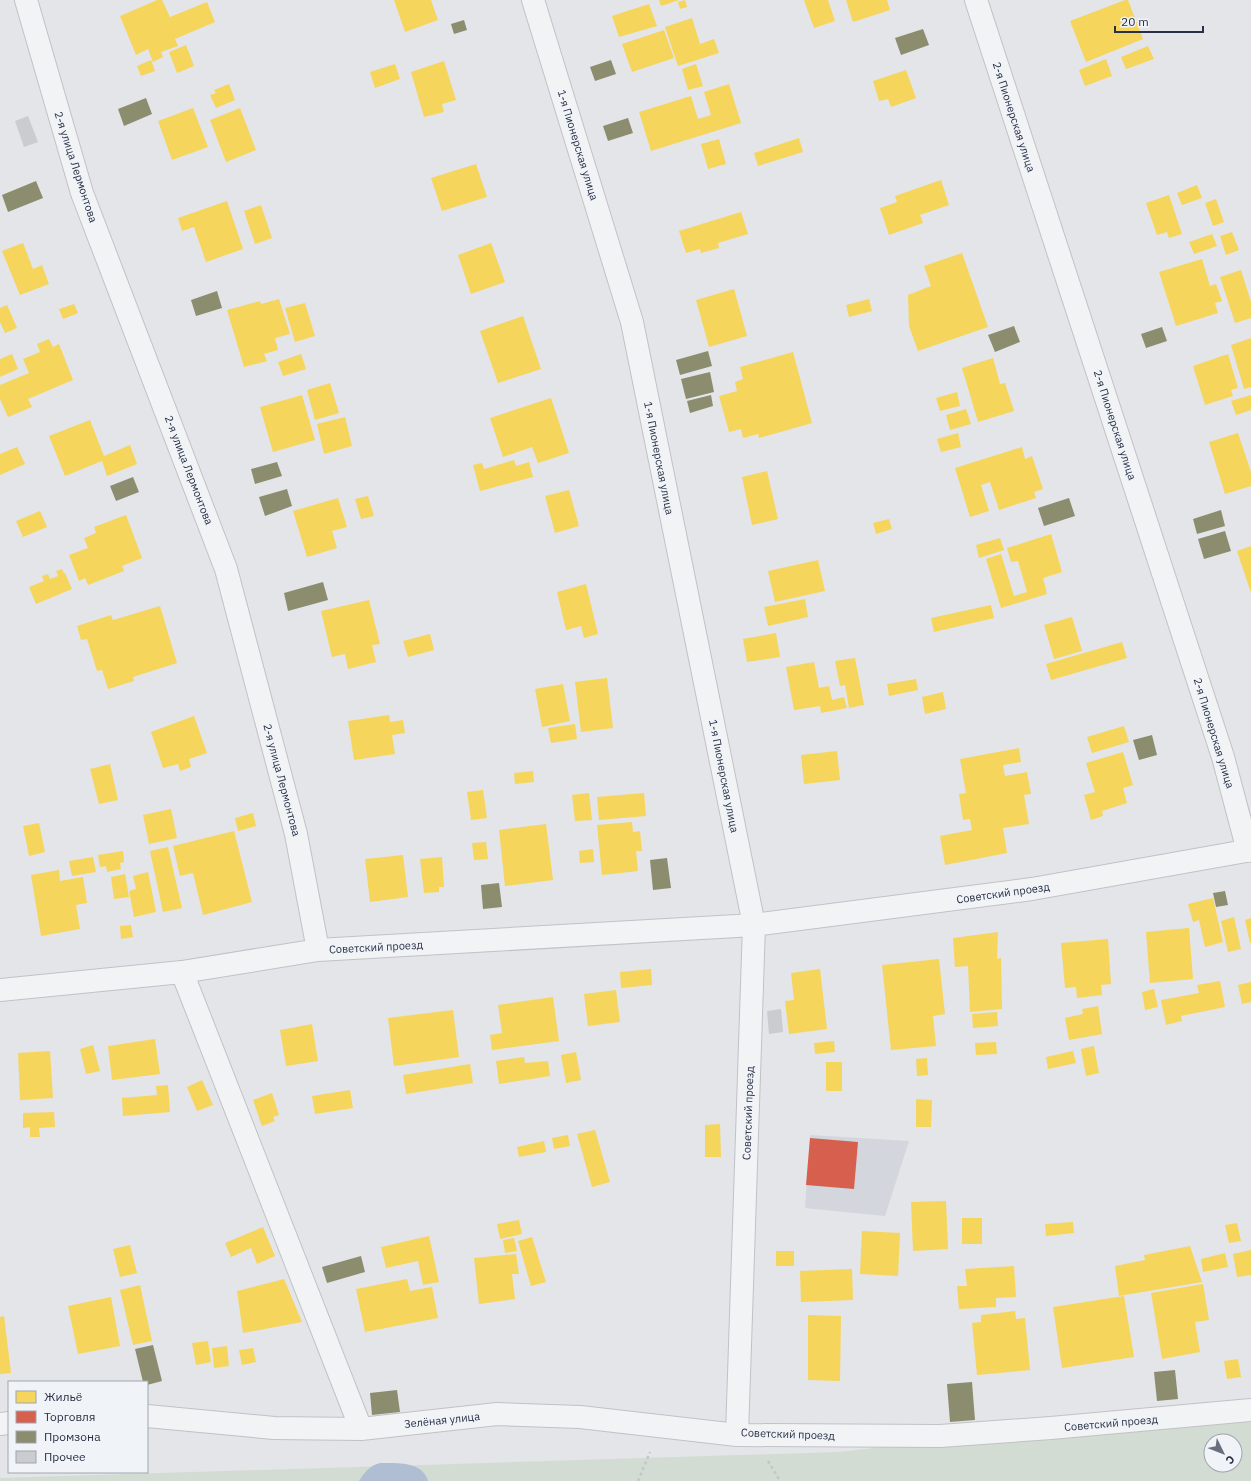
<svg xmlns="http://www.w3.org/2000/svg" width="1251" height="1481" font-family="'IBM Plex Sans',sans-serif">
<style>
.built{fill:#d3d6dd}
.green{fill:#d2dcd3;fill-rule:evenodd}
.water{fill:#b0bed4}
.homes{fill:#f6d55c}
.shops{fill:#d6604d}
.industry{fill:#8c8c6e}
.building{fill:#caccd0}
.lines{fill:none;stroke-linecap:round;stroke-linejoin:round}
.minor-casing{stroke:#c0c2c6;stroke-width:24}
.path{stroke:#c4c6cb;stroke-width:2.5;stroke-dasharray:3 3;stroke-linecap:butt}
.minor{stroke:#f2f3f5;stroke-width:22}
.labels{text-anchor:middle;stroke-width:4;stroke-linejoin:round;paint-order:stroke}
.street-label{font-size:11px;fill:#283043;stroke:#f0f3f7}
</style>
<rect width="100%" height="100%" fill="#e3e5e8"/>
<path class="built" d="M810,1135L909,1141L885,1216L805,1208Z"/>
<path class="green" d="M1251,1411V1481H0V1478L839,1452L1051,1428ZM1211,1441H1235V1465H1211Z"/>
<path class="water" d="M380,1463C396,1463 423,1461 428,1481H359C365,1472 369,1466 380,1463Z"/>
<path class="homes" d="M157,0H162L170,17L207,2L215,22L175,39L178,46L161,52L163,57L153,62L148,49L136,55L120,16Z
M394,0H431L438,20L405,32Z
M659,0H679L661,6Z
M685,0L687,7L680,9L678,2Z
M804,0H828L835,21L814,28Z
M846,0H887L890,10L853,22Z
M1125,0H1128L1143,39L1086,62L1070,21Z
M649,4L657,26L619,37L612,16Z
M692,18L700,44L714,39L719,53L678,66L665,27Z
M664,30L674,58L632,72L622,44Z
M186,45L194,66L177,73L169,52Z
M1148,46L1154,59L1126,69L1121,57Z
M1106,59L1112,76L1085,86L1079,70Z
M151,60L155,71L141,76L137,66Z
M444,61L456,100L442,104L444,112L424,117L411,72Z
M395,64L400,79L375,88L370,72Z
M696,64L703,86L688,90L682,69Z
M906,70L916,98L891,107L888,99L879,101L873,81Z
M229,84L235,100L216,108L210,95L216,93L214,90Z
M729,84L741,123L651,151L639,112L691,96L698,119L711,115L704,92Z
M193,108L208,147L172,160L158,121Z
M240,108L256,150L226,162L210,120Z
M799,138L803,152L758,166L754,153Z
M719,139L726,164L708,169L701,144Z
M476,164L487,197L442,211L431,178Z
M941,180L949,205L920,215L923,223L889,235L880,208L897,202L895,196Z
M1197,185L1202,198L1182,205L1177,193Z
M1169,195L1182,234L1169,238L1167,232L1157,235L1146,203Z
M1216,199L1224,222L1213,226L1205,203Z
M227,201L243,249L206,262L194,227L182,231L178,218Z
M261,205L272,238L255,244L244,211Z
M741,212L748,234L718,243L719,248L701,253L700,249L686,253L679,231Z
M1232,232L1239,250L1226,255L1220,236Z
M1212,234L1217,246L1194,254L1189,242Z
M23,243L33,269L42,265L49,284L20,295L2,251Z
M491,243L505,282L471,294L458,255Z
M962,253L988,327L918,351L909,326L908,295L931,286L924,266Z
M1202,259L1210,286L1216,284L1222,301L1215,303L1218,313L1176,326L1159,272Z
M1241,270L1251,302V318L1235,323L1220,277Z
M734,289L747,336L709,347L696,300Z
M279,299L290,334L275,338L278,350L264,354L267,361L244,367L227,310L260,301L261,304Z
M869,299L872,311L849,317L846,305Z
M305,303L315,336L295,342L285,308Z
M74,304L78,313L63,319L59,309Z
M7,305L17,328L5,333L0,322V308Z
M523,316L541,369L498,383L480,331Z
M1251,338V387L1244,389L1231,345Z
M49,339L53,347L59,344L73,380L28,399L32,407L8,417L0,399V385L29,373L23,359L40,352L37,344Z
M793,352L812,423L759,438L758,434L743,438L741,429L729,432L719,396L737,391L735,382L743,379L740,367Z
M12,354L18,369L0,377V359Z
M301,354L306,369L283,376L278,362Z
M1228,354L1238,388L1231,390L1233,396L1205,405L1193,366Z
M993,358L1000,384L1005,383L1014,411L978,422L962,368Z
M330,383L339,413L315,420L307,390Z
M957,392L960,406L940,411L936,398Z
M302,395L315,440L273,452L260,407Z
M1251,395V410L1236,415L1231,401Z
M551,398L569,453L538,463L532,447L503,457L490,418Z
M966,409L971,424L950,430L946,415Z
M345,417L352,446L324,454L317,424Z
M90,420L104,456L130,445L137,464L107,476L102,461L65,476L49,436Z
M958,433L961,447L941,452L937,439Z
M1238,433L1251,472V486L1225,494L1209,442Z
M17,447L25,464L0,475V454Z
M1022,447L1025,459L1032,456L1043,489L1034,492L1036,498L999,510L990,482L981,485L989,511L970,517L955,468Z
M514,460L516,466L529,462L533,477L480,491L473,465L482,463L484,469Z
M767,471L778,519L752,525L742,477Z
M569,490L579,526L555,533L545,496Z
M368,496L374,516L361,519L355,499Z
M338,498L347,527L332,531L337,548L307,557L293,511Z
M40,511L47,527L23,537L16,521Z
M126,515L142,558L122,566L124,571L88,585L85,578L79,581L69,555L88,548L84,538L96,533L94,527Z
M889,519L892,529L876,534L873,523Z
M1051,534L1062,572L1043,578L1047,594L1001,608L986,559L1001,554L1014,596L1027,592L1018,561L1011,562L1007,548Z
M1000,538L1004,550L979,558L976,545Z
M1251,546V593L1237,551Z
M818,560L825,591L775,602L768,571Z
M62,569L64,573H65L72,589L36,604L29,587L44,581L42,576L48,574L50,579L58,576L56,571Z
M586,584L598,634L584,638L581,626L566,630L557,592Z
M805,599L808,617L768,626L764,607Z
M369,600L380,644L372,645L376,662L348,669L345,654L332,657L321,611Z
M991,605L994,618L934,632L931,618Z
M160,606L177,663L133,677L134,681L108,689L102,670L97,671L87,639L81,640L77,626L111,615L113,620Z
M1072,617L1082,651L1054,659L1044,625Z
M776,633L780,657L747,662L743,639Z
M430,634L434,650L408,657L403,641Z
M1122,642L1127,658L1051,680L1046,664Z
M855,658L864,705L849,708L845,685L840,686L835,661Z
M814,662L819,688L829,686L832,700L844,697L847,708L821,713L820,706L794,710L786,667Z
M607,678L613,728L581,732L575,682Z
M916,679L918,690L889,696L887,684Z
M563,684L570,721L542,727L535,689Z
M943,692L946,709L925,714L922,697Z
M389,715L390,722L403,720L405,733L392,735L395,754L354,760L348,721Z
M194,716L207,753L189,759L191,767L180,771L178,764L163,768L151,732Z
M575,724L577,739L551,743L548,728Z
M1124,726L1129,742L1092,753L1087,737Z
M1019,748L1021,762L1003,765L1005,776L1027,772L1031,794L1024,795L1029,824L1003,828L1007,853L945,865L940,836L972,830L970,819L963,820L959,794L966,793L960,759Z
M837,751L840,780L804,784L801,755Z
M1123,752L1133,785L1123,788L1127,803L1102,811L1103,816L1091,820L1084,795L1095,792L1086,763Z
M110,764L118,800L99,804L90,769Z
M533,771L534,782L515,784L514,773Z
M483,790L487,818L471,820L467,792Z
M589,793L592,820L575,821L572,795Z
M644,793L646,816L599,820L597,797Z
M171,809L177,838L149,844L143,815Z
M253,813L256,826L238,831L235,818Z
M632,822L633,832L640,831L642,851H636L638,871L602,875L597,825Z
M39,823L45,852L29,856L23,826Z
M546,824L553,880L505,886L499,830Z
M234,831L252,902L203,915L193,873L180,876L173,846Z
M486,842L488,859L474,860L472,843Z
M168,847L182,908L163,912L150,851Z
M593,849L594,862L580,863L579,851Z
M123,851L124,862L120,863L121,869L107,872L106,866L100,867L98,855Z
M403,855L408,897L370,902L365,859Z
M93,857L96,872L72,876L69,861Z
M442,857L444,887H439V892L424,893L420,859Z
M59,870L60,881L83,877L87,903L76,905L80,929L41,936L31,875Z
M148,872L156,912L134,917L129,891L136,889L133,876Z
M125,874L129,897L114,899L111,877Z
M1213,898L1223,942L1205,947L1199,920L1193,922L1188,904Z
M1234,917L1241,949L1228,952L1221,921Z
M1251,918V943H1250L1245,920Z
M131,925L133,937L121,939L120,926Z
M1189,928L1193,979L1150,983L1146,932Z
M998,932L997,959L1001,958L1002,1009L970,1012L968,966L955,967L953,938Z
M1108,939L1111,984L1101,985L1102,995L1077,998L1076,987L1065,988L1061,943Z
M939,959L945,1014L933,1016L936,1046L891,1050L882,965Z
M651,969L652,985L621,988L620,972Z
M820,969L827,1029L789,1034L785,1001L794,1000L791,973Z
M1220,981L1225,1007L1181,1016L1182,1021L1166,1025L1161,1000L1199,993L1197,985Z
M1251,982V1002L1242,1004L1238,985Z
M1154,989L1158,1007L1145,1010L1142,992Z
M616,990L620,1022L588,1026L584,994Z
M553,997L559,1041L492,1050L490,1035L502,1033L498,1005Z
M1098,1006L1102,1034L1069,1040L1065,1018L1083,1014L1082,1009Z
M453,1010L459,1057L394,1066L388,1018Z
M997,1012L998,1026L973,1028L972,1014Z
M312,1024L318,1061L286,1066L280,1030Z
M155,1039L160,1074L112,1080L108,1046Z
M834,1041L835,1052L815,1054L814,1043Z
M996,1042L997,1054L976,1055L975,1043Z
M93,1045L100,1071L86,1074L80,1049Z
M1094,1046L1099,1073L1086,1076L1081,1049Z
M50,1051L53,1098L20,1100L18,1053Z
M1073,1051L1076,1063L1048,1069L1046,1057Z
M576,1052L581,1080L566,1083L561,1055Z
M524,1057L525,1063L548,1061L550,1076L499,1084L496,1061Z
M927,1058L928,1075L917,1076L916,1059Z
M826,1062H842V1091H826Z
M470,1064L473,1083L406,1094L403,1075Z
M202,1080L213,1105L197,1111L187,1087Z
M168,1085L170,1112L123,1116L122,1098L157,1095L156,1086Z
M350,1090L353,1108L315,1114L312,1096Z
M272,1093L279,1115L273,1117L275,1121L262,1126L253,1100Z
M916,1099L932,1100L931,1127H916Z
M54,1112L55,1127L39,1128L40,1137H30V1127L23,1128V1113Z
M720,1124L721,1157H705V1125Z
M595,1130L610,1182L592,1187L577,1134Z
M568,1135L570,1146L554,1149L552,1138Z
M544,1141L546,1152L519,1157L517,1147Z
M946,1201L948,1249L913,1251L911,1202Z
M962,1218H982V1244H962Z
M519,1220L522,1234L500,1239L497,1224Z
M1073,1222L1074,1233L1046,1236L1045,1224Z
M1237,1223L1241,1241L1229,1243L1225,1225Z
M263,1227L275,1256L257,1264L251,1248L231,1257L225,1243Z
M862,1231L900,1233L898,1276L860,1274Z
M429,1236L439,1282L423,1285L418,1261L386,1268L381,1247Z
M532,1237L546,1282L531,1286L518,1241Z
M514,1238L517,1251L505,1253L503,1240Z
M130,1245L137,1273L120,1277L113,1249Z
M1190,1246L1202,1282L1119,1296L1115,1266L1145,1260L1144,1255Z
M1251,1250V1275L1237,1277L1233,1254Z
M776,1251H794V1266H776Z
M1225,1253L1228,1267L1203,1272L1201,1259Z
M516,1254L519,1274H512L515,1299L479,1304L474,1258Z
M1014,1266L1016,1297L996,1298V1307L959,1309L957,1286H967L965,1269Z
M852,1269L853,1300L801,1302L800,1271Z
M284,1279L302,1322L243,1333L237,1291Z
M407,1279L410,1291L432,1287L438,1318L365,1332L356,1289Z
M1203,1284L1209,1320L1195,1322L1200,1352L1162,1359L1151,1293Z
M140,1285L152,1341L133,1345L120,1290Z
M1124,1296L1134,1357L1062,1368L1053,1307Z
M111,1297L120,1346L78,1354L68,1306Z
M1015,1311L1016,1319L1025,1318L1030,1370L977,1375L972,1323L981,1322V1315Z
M808,1315L841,1316L840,1381L808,1380Z
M4,1316L11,1373L0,1374V1317Z
M208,1341L211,1362L196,1365L192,1343Z
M227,1346L229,1366L214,1368L212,1348Z
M253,1348L256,1362L242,1365L239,1350Z
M1238,1359L1241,1377L1227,1379L1224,1361Z"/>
<path class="shops" d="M810,1138L858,1142L854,1189L806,1185Z"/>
<path class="industry" d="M464,20L467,30L454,34L451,24Z
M923,29L929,45L901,55L895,38Z
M611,60L616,74L595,81L590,67Z
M146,98L152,114L124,126L118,109Z
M628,118L633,133L608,141L603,126Z
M36,181L43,198L8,212L2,195Z
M217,291L222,308L196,316L191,300Z
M1014,326L1020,342L995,352L988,335Z
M1162,327L1167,341L1146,348L1141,334Z
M708,351L712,366L680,375L676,360Z
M710,372L714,392L686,399L681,379Z
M711,395L713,406L690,413L687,401Z
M277,462L282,476L255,484L251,469Z
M133,477L139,492L116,501L110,486Z
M287,489L292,506L265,516L259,497Z
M1069,498L1075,516L1044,526L1038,508Z
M1221,510L1225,526L1197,534L1193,519Z
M1225,531L1231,551L1204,559L1198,539Z
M323,582L328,600L288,611L284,593Z
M1152,735L1157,755L1139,760L1133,740Z
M667,858L671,888L653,890L650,860Z
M499,883L502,907L483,909L481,885Z
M1225,891L1228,905L1216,907L1213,893Z
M361,1256L365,1272L327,1283L322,1267Z
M153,1345L162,1381L147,1385V1382H143L135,1349Z
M1175,1370L1178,1399L1157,1401L1154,1372Z
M972,1382L975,1420L950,1422L947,1384Z
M397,1390L400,1412L372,1415L370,1393Z"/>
<path class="building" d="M28,116L38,142L24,147L15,121Z
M781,1009L783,1032L769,1034L767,1011Z"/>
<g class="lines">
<defs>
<path id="minor" d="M26,0L82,193L226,569L296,834L318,950
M533,0L632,322L754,925L737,1435
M976,0L1223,757L1248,851
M182,972L361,1429
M0,990L182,972L318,950L754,925L1032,889L1251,850
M147,1416L274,1428L361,1429L497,1414L580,1417L737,1435L940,1436L1051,1428L1251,1410
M0,1424L9,1423"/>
</defs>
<use href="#minor" class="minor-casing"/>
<path class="path" d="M768,1461L780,1481
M638,1481L650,1452"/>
<use href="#minor" class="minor"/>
</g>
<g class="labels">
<g class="street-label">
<text transform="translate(1014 117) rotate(72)" y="4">2-я Пионерская улица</text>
<text transform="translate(578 145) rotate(73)" y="4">1-я Пионерская улица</text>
<text transform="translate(76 167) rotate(72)" y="4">2-я улица Лермонтова</text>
<text transform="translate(1115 425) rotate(72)" y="4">2-я Пионерская улица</text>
<text transform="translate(659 458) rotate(79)" y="4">1-я Пионерская улица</text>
<text transform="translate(189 470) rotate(69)" y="4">2-я улица Лермонтова</text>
<text transform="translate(1214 733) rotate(73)" y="4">2-я Пионерская улица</text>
<text transform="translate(724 776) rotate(79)" y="4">1-я Пионерская улица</text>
<text transform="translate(282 780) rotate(75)" y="4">2-я улица Лермонтова</text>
<text transform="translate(1003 893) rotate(-8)" y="4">Советский проезд</text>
<text transform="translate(376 947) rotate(-3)" y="4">Советский проезд</text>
<text transform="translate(748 1113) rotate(-88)" y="4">Советский проезд</text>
<text transform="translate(442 1420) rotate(-6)" y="4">Зелёная улица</text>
<text transform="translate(1111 1423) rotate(-5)" y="4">Советский проезд</text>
<text transform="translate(788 1434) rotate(2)" y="4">Советский проезд</text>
</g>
</g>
<rect x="8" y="1381" width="140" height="92" fill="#f0f3f7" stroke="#a0a5af"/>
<rect x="16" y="1391" width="20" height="12" fill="#f6d55c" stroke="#a0a5af"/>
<text x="44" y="1401" font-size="12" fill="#283043">Жильё</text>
<rect x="16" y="1411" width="20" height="12" fill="#d6604d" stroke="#a0a5af"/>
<text x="44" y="1421" font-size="12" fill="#283043">Торговля</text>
<rect x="16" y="1431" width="20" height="12" fill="#8c8c6e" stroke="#a0a5af"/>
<text x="44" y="1441" font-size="12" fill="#283043">Промзона</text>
<rect x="16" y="1451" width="20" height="12" fill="#caccd0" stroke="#a0a5af"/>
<text x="44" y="1461" font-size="12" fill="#283043">Прочее</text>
<g transform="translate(1223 1453) rotate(133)"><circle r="19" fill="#f0f3f7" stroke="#a0a5af"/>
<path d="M0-3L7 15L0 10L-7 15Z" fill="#696f7d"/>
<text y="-6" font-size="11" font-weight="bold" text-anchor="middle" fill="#283043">С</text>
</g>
<path d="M1115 26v6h88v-6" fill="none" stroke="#283043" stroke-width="2"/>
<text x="1121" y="26" font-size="12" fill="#283043" stroke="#f0f3f7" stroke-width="3" paint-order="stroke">20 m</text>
</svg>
